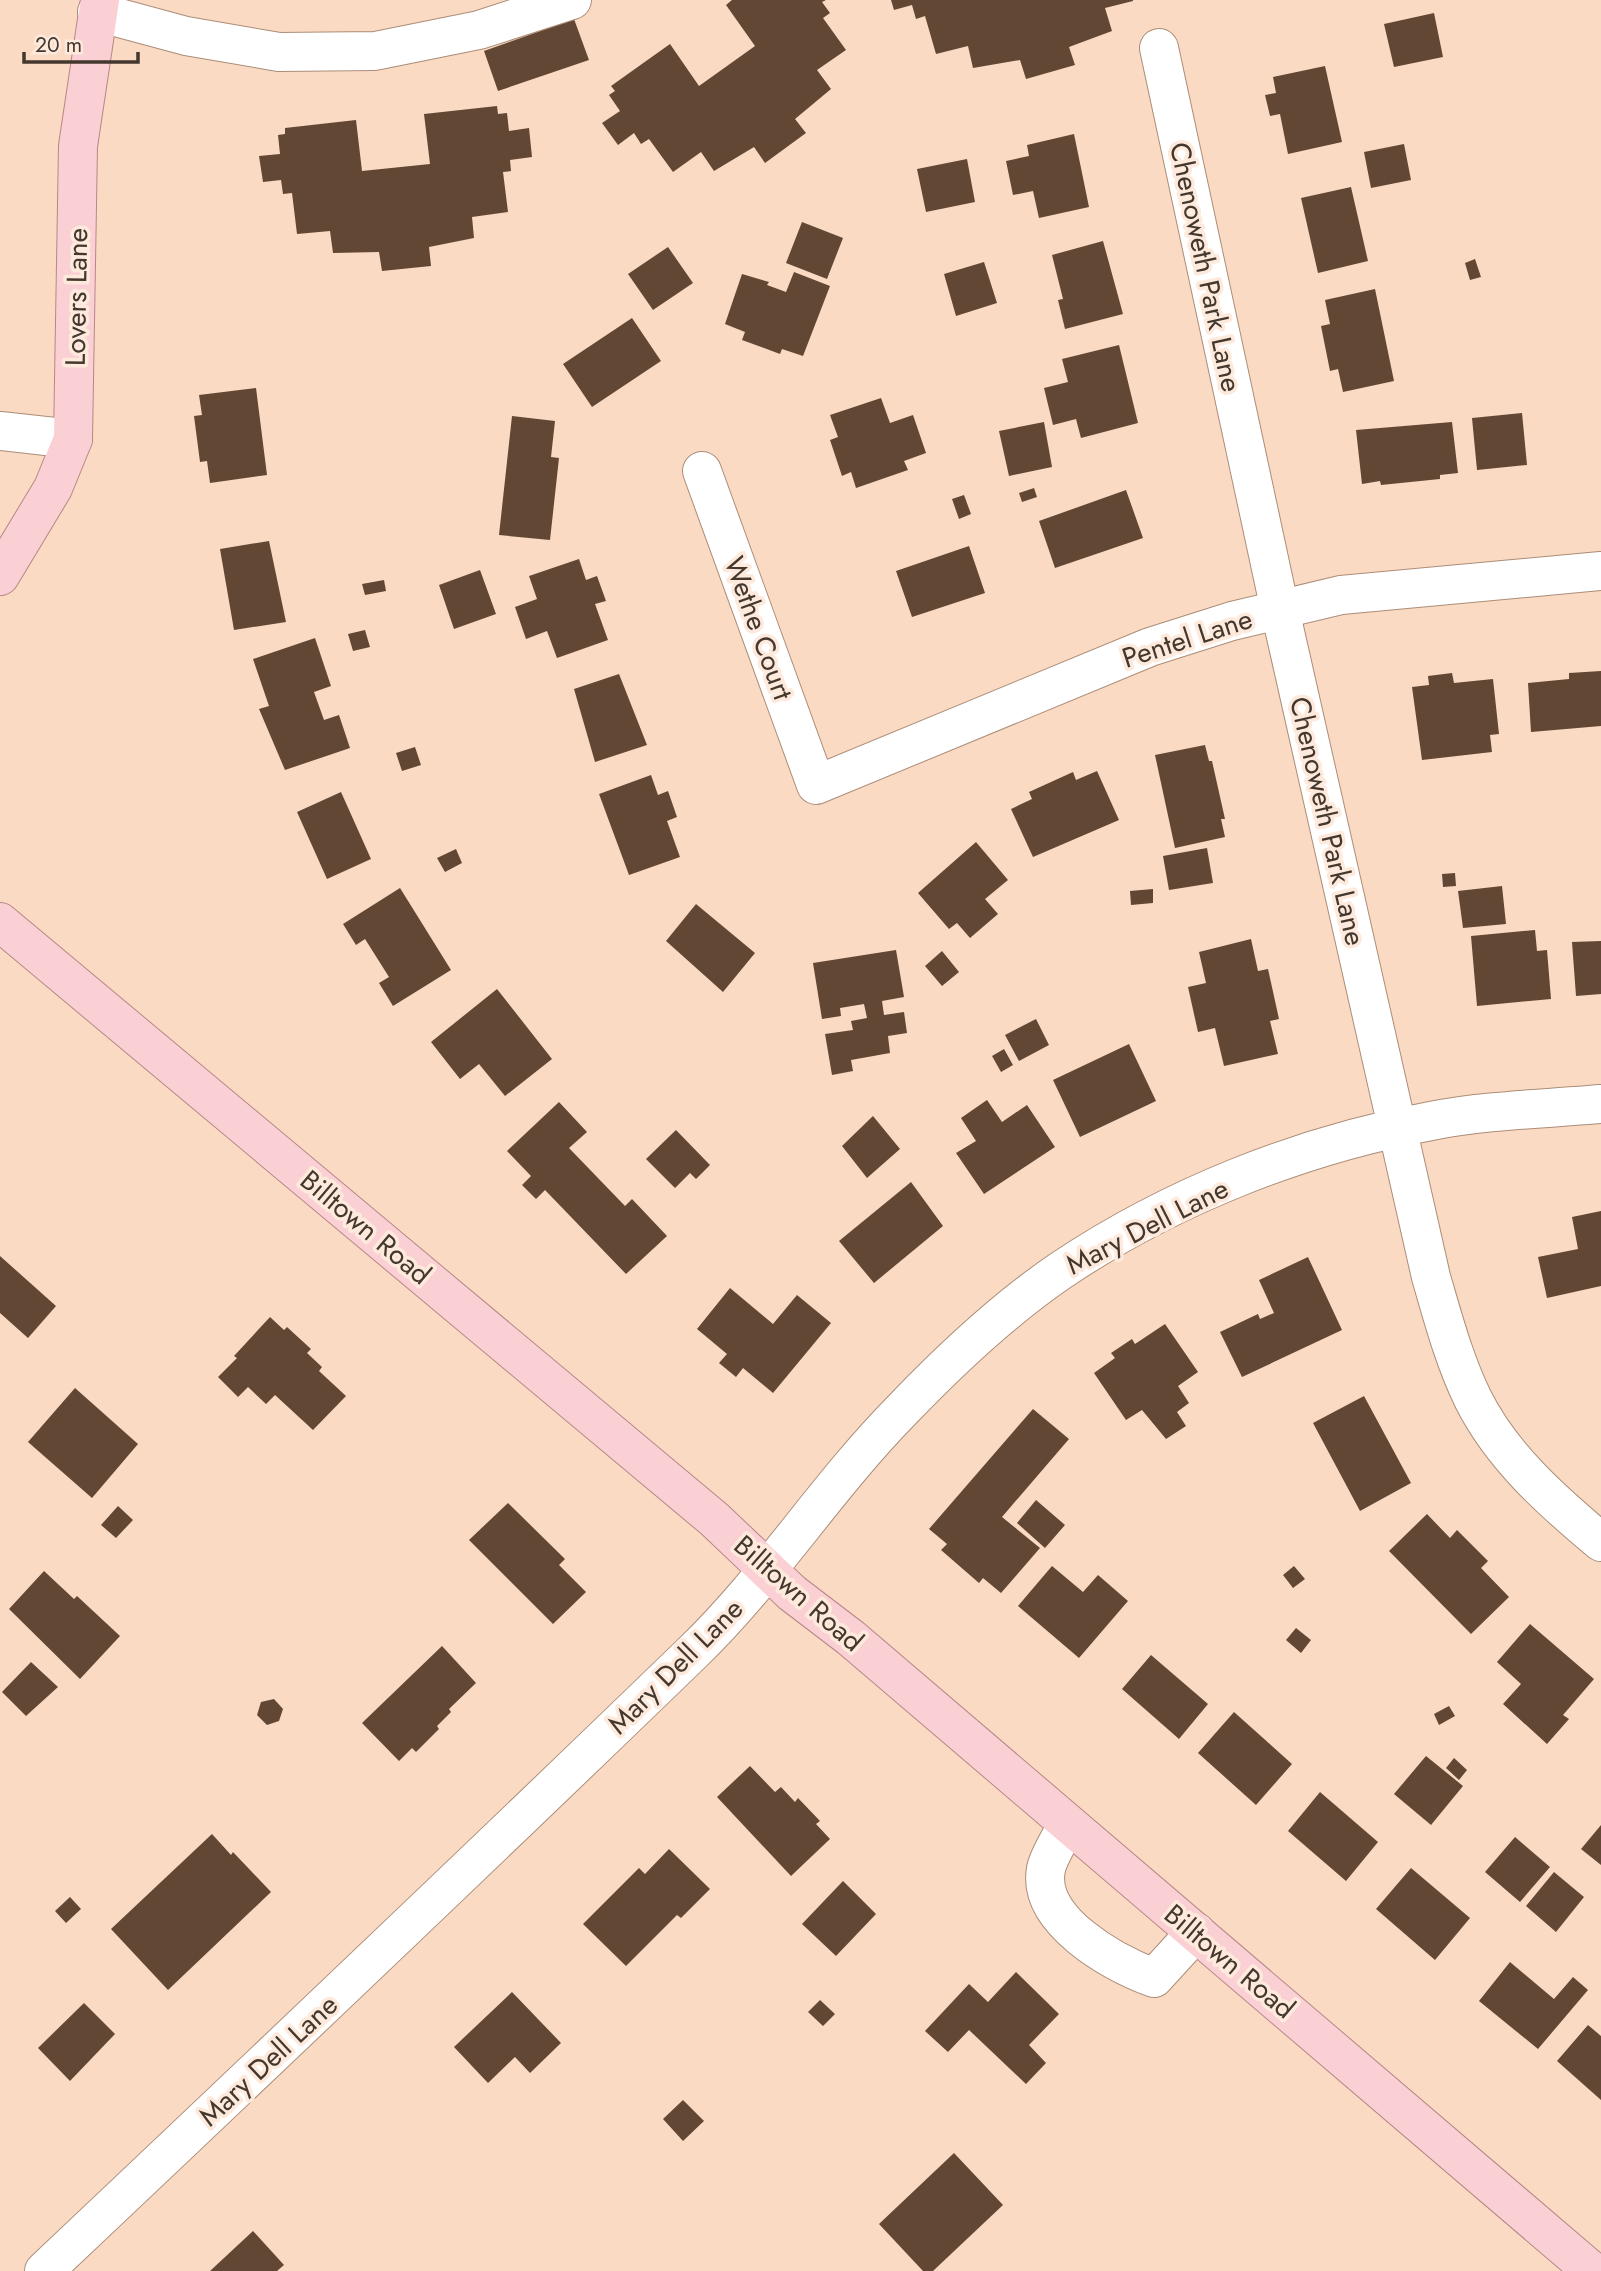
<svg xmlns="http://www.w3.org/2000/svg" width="1601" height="2271" font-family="Jost,sans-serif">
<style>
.building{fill:#624734}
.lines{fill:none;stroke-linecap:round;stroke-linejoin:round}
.minor-casing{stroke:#ab8d78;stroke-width:40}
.major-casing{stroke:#b88688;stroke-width:40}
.minor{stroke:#fff;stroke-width:38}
.major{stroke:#fad0d4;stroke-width:38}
.labels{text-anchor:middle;stroke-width:7;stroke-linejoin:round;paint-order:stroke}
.street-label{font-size:28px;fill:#43372e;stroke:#feeadc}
</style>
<rect width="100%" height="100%" fill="#fadac3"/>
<path class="building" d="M732,0H826L822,2L830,13L823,18L846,50L817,70L831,89L795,119L806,133L765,163L754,147L714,171L701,152L673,172L649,139L641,144L634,133L618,145L602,123L620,111L609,95L615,91L611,86L670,44L699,86L755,46L726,5Z
M891,0H1133V1L1105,8L1112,31L1069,47L1075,65L1026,79L1020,60L973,68L968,46L936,54L925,16L916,19L912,5L894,10Z
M1434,13L1443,57L1394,67L1384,24Z
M574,19L589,60L498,91L484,51Z
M1325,66L1342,142L1288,154L1280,114L1270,116L1265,95L1276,93L1273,77Z
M497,106L498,114L507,113L509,131L529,128L532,157L510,160L511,171L503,172L508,212L472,217L474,238L429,247L431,266L382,271L379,252L333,253L330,231L297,234L292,193L283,194L281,180L263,182L259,156L280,154L278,135L285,134V128L356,120L362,171L430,164L424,114Z
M1074,134L1089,207L1039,218L1033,191L1013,195L1006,161L1029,156L1027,145Z
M1404,144L1411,180L1371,188L1364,152Z
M967,159L975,202L926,212L917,169Z
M1351,187L1368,261L1318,273L1301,198Z
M802,222L843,238L827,279L786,263Z
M1103,241L1123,314L1065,329L1058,300L1063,299L1052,255Z
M668,247L693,283L653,310L628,274Z
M1475,259L1481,277L1470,280L1465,263Z
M984,262L997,303L956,316L944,274Z
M794,272L830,286L803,356L782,349L780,354L742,340L745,332L725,324L742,274L769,282L767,285L786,292Z
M1375,289L1394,381L1343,392L1338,369L1330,371L1321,326L1330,324L1325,300Z
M632,318L661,361L592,407L563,364Z
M1119,345L1138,423L1081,438L1076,419L1053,425L1044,388L1068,382L1062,359Z
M256,388L267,475L210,483L207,461L200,462L194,416L202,415L199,395Z
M881,398L890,423L913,415L926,453L904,461L908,470L856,488L851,472L842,476L830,440L838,437L830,415Z
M1522,413L1527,465L1477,470L1472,418Z
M512,416L555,421L551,457L559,458L550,540L499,535Z
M1044,422L1052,467L1009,476L999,431Z
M1452,422L1458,473L1440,475V479L1381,485L1380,481L1362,484L1356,430Z
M1034,488L1037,497L1022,502L1019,493Z
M1126,490L1143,538L1055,568L1039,521Z
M964,495L971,514L959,519L952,499Z
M269,541L286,622L234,630L220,549Z
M969,546L985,593L912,617L896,571Z
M579,559L586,580L597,576L606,601L595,604L608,640L557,658L547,631L526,639L515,607L537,599L529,576Z
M480,570L496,614L454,629L439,585Z
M384,580L386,591L365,595L362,584Z
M365,630L370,647L353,651L348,634Z
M315,638L331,686L314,692L324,720L339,715L350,748L285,770L259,709L269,706L253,659Z
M1601,671V726L1531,732L1528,683L1569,679V673Z
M1452,673L1454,683L1493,679L1499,734L1490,735L1492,752L1422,760L1412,687L1429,685L1428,676Z
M619,674L647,745L595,762L574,689Z
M1205,745L1209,761H1212L1225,819H1221L1225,837L1175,848L1155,755Z
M415,747L421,765L402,771L396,753Z
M1097,771L1119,820L1033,857L1011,809L1032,799L1029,792L1073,772L1076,780Z
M651,775L658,795L668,791L677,817L667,821L680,857L629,875L599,794Z
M341,792L371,859L327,879L297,812Z
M976,842L1008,880L985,899L998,914L970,938L957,923L949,929L918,893Z
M1207,848L1213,883L1169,890L1163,856Z
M456,849L462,863L445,872L437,858Z
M1455,873L1456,886L1443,887L1442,874Z
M1502,886L1506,924L1463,928L1458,891Z
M400,888L451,970L393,1006L379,983L389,977L365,939L356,945L343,924Z
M1153,889V903L1131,905L1130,891Z
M696,904L755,953L723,992L666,941Z
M1535,930L1537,951L1547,950L1551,999L1477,1006L1471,936Z
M1251,939L1258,971L1268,969L1279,1019L1270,1021L1278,1054L1224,1066L1215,1028L1198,1032L1188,987L1206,983L1199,952Z
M1601,941V994L1576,996L1572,942Z
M896,950L904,997L882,1001L884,1015L904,1012L907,1033L888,1036L890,1053L851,1060L853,1071L832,1075L825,1034L853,1030L851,1021L867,1018L864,1004L840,1008L841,1016L822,1019L813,963Z
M942,951L959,972L942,986L925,966Z
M497,989L552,1059L505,1096L479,1064L460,1079L431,1042Z
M1036,1019L1049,1045L1019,1061L1005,1035Z
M1129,1044L1156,1101L1080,1137L1053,1080Z
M1004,1049L1013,1065L1001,1072L992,1056Z
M987,1100L1002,1122L1027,1105L1055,1147L984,1194L956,1153L976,1141L961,1118Z
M559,1102L587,1132L569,1148L625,1206L632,1199L667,1236L626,1274L545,1190L536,1199L522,1185L531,1176L507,1151Z
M873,1116L900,1149L867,1178L842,1146Z
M676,1130L710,1165L696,1179L690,1173L675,1188L646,1159Z
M911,1182L943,1226L874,1283L839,1241Z
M1601,1211V1286L1547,1298L1538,1257L1578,1249L1572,1217Z
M0,1256L56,1306L28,1338L0,1313Z
M1308,1257L1342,1330L1242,1377L1220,1332L1258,1314L1260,1319L1274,1313L1259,1280Z
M730,1288L773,1324L797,1295L831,1323L773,1393L743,1368L736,1377L719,1363L727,1354L697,1329Z
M270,1317L284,1330L287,1327L311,1349L307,1353L322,1367L319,1371L346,1396L313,1430L275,1395L266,1404L248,1387L238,1397L218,1377L237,1358L234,1356Z
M1165,1324L1198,1372L1178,1386L1189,1403L1177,1412L1186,1426L1166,1439L1142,1410L1126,1420L1094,1373L1115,1358L1111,1353L1132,1339L1135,1344Z
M75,1388L138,1444L92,1498L28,1442Z
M1364,1396L1411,1483L1360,1511L1313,1423Z
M1033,1409L1069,1439L1002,1517L1040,1548L1001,1593L983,1578L979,1583L941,1550L947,1544L929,1529Z
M1036,1500L1065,1525L1045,1548L1017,1523Z
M508,1503L565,1559L559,1565L586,1592L553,1624L469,1540Z
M118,1506L133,1520L116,1538L101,1525Z
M1427,1514L1450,1538L1457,1530L1488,1561L1481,1568L1509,1597L1471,1634L1389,1551Z
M1052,1566L1083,1592L1098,1575L1128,1601L1079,1658L1018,1606Z
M1294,1566L1305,1579L1293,1588L1283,1575Z
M44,1571L74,1599L77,1596L120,1636L80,1679L9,1609Z
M1530,1624L1594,1679L1563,1715L1569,1719L1547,1744L1503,1704L1521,1684L1497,1662Z
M1296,1628L1311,1640L1301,1653L1286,1640Z
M442,1646L476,1683L449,1709L451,1712L437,1726L439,1729L416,1752L412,1748L399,1761L362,1723Z
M1151,1655L1208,1704L1179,1739L1122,1689Z
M31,1662L58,1687L26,1716L2,1692Z
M274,1699L283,1709L279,1721L267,1725L257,1715L261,1702Z
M1449,1706L1455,1716L1439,1725L1434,1714Z
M1234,1712L1292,1764L1256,1805L1198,1753Z
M1426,1756L1463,1786L1431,1825L1394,1794Z
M1454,1758L1467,1770L1459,1780L1446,1768Z
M750,1766L775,1792L781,1787L795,1802L798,1798L820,1821L816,1824L830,1839L791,1876L717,1797Z
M1320,1792L1378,1842L1346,1881L1288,1831Z
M1601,1825V1865L1581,1849Z
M212,1834L231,1855L233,1852L271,1892L168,1990L111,1929Z
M1515,1837L1550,1867L1520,1902L1485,1872Z
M669,1849L710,1889L681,1918L677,1915L626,1966L583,1924L639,1868L645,1874Z
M1411,1868L1470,1918L1435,1960L1376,1909Z
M1554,1872L1584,1897L1556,1932L1526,1906Z
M843,1881L876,1914L836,1956L802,1924Z
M70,1897L81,1909L66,1923L55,1911Z
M1510,1962L1554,1999L1573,1977L1588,1990L1538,2049L1479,2001Z
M1016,1972L1059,2014L1029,2045L1046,2063L1026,2084L969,2030L948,2052L925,2031L969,1984L988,2002Z
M512,1992L561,2043L530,2073L515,2057L488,2083L454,2047Z
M820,2000L835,2014L823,2026L808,2012Z
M84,2003L115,2034L70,2081L38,2048Z
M1588,2025L1601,2036V2100L1557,2061Z
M683,2100L704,2121L683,2141L663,2119Z
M954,2153L1003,2205L933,2271H923L879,2224Z
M253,2231L284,2265L277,2271H210Z"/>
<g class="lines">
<defs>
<path id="minor" d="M97,12L186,36L279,52L375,51L479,30L572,0
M1159,48L1280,610L1431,1277C1443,1318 1454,1360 1473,1399C1502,1457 1552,1501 1601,1542
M0,431L73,439
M702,471L816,785L1150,647L1232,621L1341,595L1601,571
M1067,1825C1061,1838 1049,1855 1046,1869C1036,1921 1114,1963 1154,1978L1196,1932
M44,2271C261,2066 477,1861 692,1653C769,1579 826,1487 902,1410C950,1360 1003,1310 1060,1271C1170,1197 1301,1145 1431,1121C1486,1110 1545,1109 1601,1104"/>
<path id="major" d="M0,576L53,488L73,439L78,146L100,0
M0,922L714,1519L792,1593L851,1638L1592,2271"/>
</defs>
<use href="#minor" class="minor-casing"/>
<use href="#major" class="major-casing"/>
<use href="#minor" class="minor"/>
<use href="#major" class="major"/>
</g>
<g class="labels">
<g class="street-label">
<text transform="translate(1206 267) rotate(78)" y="10">Chenoweth Park Lane</text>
<text transform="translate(76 297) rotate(-89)" y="10">Lovers Lane</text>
<text transform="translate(759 628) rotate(70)" y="10">Wethe Court</text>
<text transform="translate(1187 638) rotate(-18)" y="10">Pentel Lane</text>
<text transform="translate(1328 821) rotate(77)" y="10">Chenoweth Park Lane</text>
<text transform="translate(1147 1226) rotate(-27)" y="10">Mary Dell Lane</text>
<text transform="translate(366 1227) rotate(40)" y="10">Billtown Road</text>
<text transform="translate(799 1593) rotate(41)" y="10">Billtown Road</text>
<text transform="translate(675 1666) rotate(-45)" y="10">Mary Dell Lane</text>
<text transform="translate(1230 1961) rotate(40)" y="10">Billtown Road</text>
<text transform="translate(268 2060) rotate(-43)" y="10">Mary Dell Lane</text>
</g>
</g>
<path d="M24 52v10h114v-10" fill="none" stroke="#43372e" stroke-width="3.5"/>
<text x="35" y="52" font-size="21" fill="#43372e" stroke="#feeadc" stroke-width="5" paint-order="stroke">20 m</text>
</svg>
